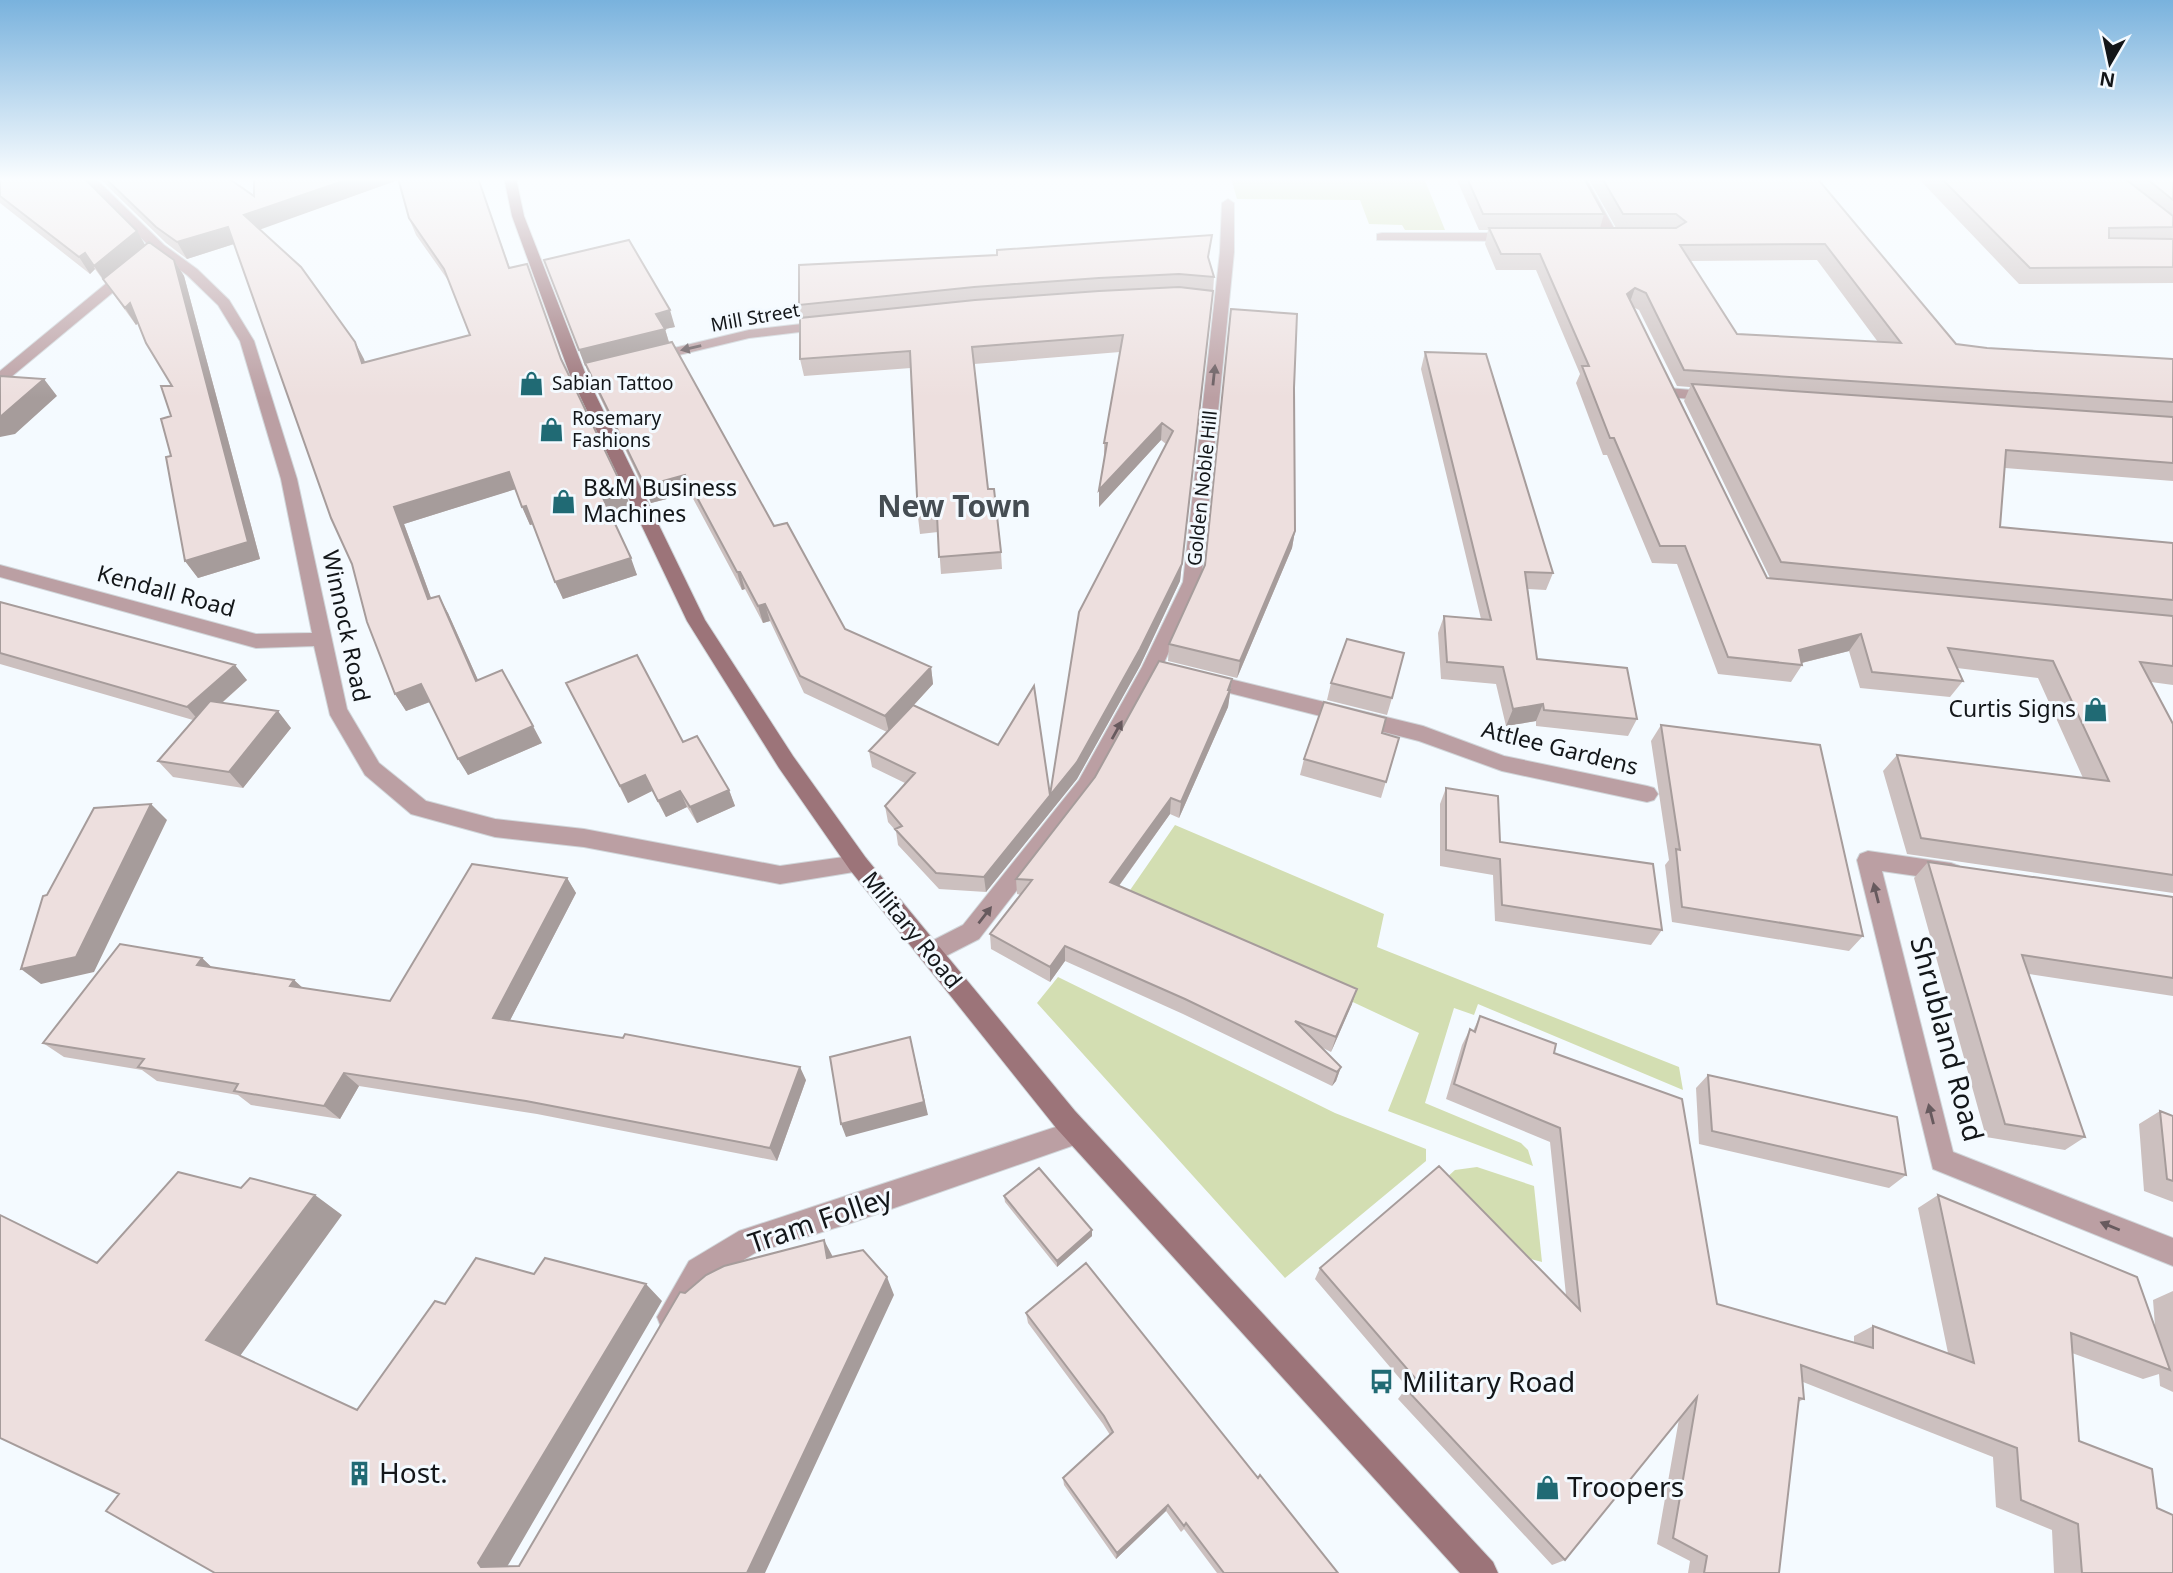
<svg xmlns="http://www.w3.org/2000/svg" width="2173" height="1573" font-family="'Noto Sans',sans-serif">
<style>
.green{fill:#d3deb2}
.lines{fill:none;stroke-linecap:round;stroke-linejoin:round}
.street-casing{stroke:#d0d6da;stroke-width:2}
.secondary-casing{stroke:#d0d6da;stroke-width:2}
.street{fill:#bb9fa3;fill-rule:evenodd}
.secondary{fill:#9c7479;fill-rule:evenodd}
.wall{fill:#ccc0bf;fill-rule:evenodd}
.shaded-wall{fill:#a69c9b}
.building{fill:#eddfde;stroke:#a69c9b;stroke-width:2;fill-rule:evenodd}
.oneway{fill:#675a5e}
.labels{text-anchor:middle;stroke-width:6;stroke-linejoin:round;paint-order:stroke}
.far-street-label{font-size:19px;fill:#131619;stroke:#f4faff}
.far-poi-label{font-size:19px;fill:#131619;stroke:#f4faff;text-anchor:start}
.poi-label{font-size:23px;fill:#131619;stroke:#f4faff;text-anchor:start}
.street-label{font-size:23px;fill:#131619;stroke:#f4faff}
.near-street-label{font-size:28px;fill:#131619;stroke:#f4faff}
.near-poi-label{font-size:28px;fill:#131619;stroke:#f4faff;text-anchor:start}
.district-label{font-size:30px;font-weight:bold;fill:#454d53;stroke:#f4faff}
</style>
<rect width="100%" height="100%" fill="#f4faff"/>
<path class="green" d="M1231,178H1424L1445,230H1405L1402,225L1369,224L1360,200L1237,199Z
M1175,825L1384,914L1377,947L1679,1067L1683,1090L1478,1004L1474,1015L1454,1008L1425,1103L1521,1143L1528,1150L1533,1166L1388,1111L1419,1033L1126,896Z
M1058,977L1335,1113L1426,1149V1161L1285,1278L1037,1003Z
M1477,1167L1534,1186L1542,1262L1523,1257L1445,1179L1455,1170Z"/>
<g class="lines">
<defs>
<path id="street" d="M82,178H95L164,245L197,269L229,300L254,341L297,479L347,709L379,763L426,801L495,819L584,829L780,866L858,855L866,858L869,864L866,870L780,884L584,847L495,837L411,814L365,775L330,715L314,646L256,648L0,577V565L256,634L312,633L281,479L240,341L218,305L187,275L154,251Z
M1574,178H1586L1619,237L1617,240H1607Z
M1228,199L1234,203V252L1201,582L1162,667L1093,792L979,939L938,960L930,963L922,960L918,953L922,946L963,925L1079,780L1142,667L1183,582L1220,252L1222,203Z
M1382,233H1514L1521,237L1514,241L1377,240V234Z
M130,267L135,268V274L5,382L0,384V371L125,268Z
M828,321L833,322L835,325L833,328L749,338L650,362L643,358L645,355L749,330Z
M1668,388L1715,392L1723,397L1715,402L1663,396L1660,393Z
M1205,673L1423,726L1504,756L1647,786L1654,788L1658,794L1654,800L1647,802L1502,771L1419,741L1198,685L1195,680L1198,675Z
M1868,851L1951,863L1959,866L1962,872L1959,878L1951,881L1882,871L1953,1152L2173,1238V1266L1933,1169L1857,860L1860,854Z
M1077,1120L1086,1123L1090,1132L1086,1141L851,1223L755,1253L709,1281L681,1327L671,1331L661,1327L657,1317L689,1261L739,1231Z"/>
<path id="secondary" d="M504,178H516L524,216L586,375L705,620L793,756L866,858L1075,1111L1493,1562L1498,1573H1460L1057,1129L850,870L779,768L687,621L570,375L512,216Z"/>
</defs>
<use href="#street" class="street-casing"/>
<use href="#secondary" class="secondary-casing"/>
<use href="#street" class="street"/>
<use href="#secondary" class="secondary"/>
</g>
<path class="wall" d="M0,178L145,245L174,260L184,276L260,559L198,578L185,561L171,456L172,386L138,323L136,325L95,269L90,274L0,203Z
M99,178H228L254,196V178H478L510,268L562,360L625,492L631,509L610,514L637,575L563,599L533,524L530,525L515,489L404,524L431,598L448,613L478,680L542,743L468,775L430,702L406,711L395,694L352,564L234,244L187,259L166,243ZM398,180L409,218L416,235L450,283L470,335L365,362L259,229Z
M1456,178H1584L1604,214L1600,228H1616L1588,178H1817L1956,344L1987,348L2173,359V481L2005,468L2000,527L2173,543V685L2151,682L2173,724V893L1907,854L1883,771L1897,755L2083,778L2038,678L1957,668L1963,681L1950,697L1860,688L1849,651L1802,663V665L1791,682L1718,674L1677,564L1652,563L1607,455H1603L1576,383L1580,374L1536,270H1496L1485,244L1488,230H1479ZM1817,260L1878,342L1737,334L1690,261ZM1633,307L1639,310L1677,386L1690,387L1684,401L1770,578H1767Z
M1918,178H2173V283L2019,284Z
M1209,260L1214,277L1213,293L1180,581L1140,666L1077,779L986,892L939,889L898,845L896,831L888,822L885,806L905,783L872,767L869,751L887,732L804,693L770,621L763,623L745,589L742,590L690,493L651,503L591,379L550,276L675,327L665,329L669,342L774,526L845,629L931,667L933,684L914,705L1050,795L1166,444L1161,440L1099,507V490L1104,460V443L1120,352L974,364L988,489L1001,552L1002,569L941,574L938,532L920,534L918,517L911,368L804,376L800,359L802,318L799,305Z
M1425,352L1553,573L1546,590L1528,589L1537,659L1637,719L1628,736L1536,726V721L1506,726L1496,684L1441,679L1438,633L1444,616L1481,619L1421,369Z
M1294,388L1295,531L1292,548L1237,678L1168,661L1169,644Z
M0,602L247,680L222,703L291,728L243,788L173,777L158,761L193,720L0,664Z
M1232,679L1228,707L1179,818L1170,814L1119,886L1352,1004L1331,1052L1321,1047L1341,1067L1336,1081L1332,1086L1183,1014L1065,961L1050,982L991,949L990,934L1021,895L1017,894L1016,879Z
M566,683L683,742L729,790L735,806L697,823L687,807L666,817L652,791L628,803Z
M1331,683L1392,698L1387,715L1327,700Z
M1661,725L1863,936L1849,951L1672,922L1665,865L1669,860L1651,741Z
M1382,733L1399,738L1381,798L1300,775L1304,759Z
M1446,788L1500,842L1662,930L1651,945L1495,921L1493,875L1440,866V804Z
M1928,862L2173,897V996L2029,974L2085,1137L2065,1150L1986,1137L1914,878Z
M567,878L576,893L510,1020L806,1080L777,1161L537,1114L359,1086L340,1119L251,1105L238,1095L157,1081L142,1070L64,1057L43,1043L202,958L212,968L294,980L303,988L390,1001Z
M1480,1016L1554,1053L1717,1304L1854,1342V1336L1873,1326L1948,1353L1918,1208L1938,1195L2155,1326L2153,1300L2173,1291V1392L2160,1386L2159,1374L2143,1379L2072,1353L2079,1441L2157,1508L2173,1573H2054L2052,1530L1996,1507L1993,1457L1803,1382L1804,1399L1798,1402L1779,1573H1688L1690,1561L1657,1544L1679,1419L1565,1560L1552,1565L1398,1399L1407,1387L1315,1279L1320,1268L1566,1295L1550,1142L1446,1099L1462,1045L1470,1029L1473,1031Z
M1708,1075L1906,1175L1889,1188L1699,1144L1696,1088Z
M2160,1111L2173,1116V1202L2144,1191L2139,1124Z
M1004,1196L1092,1230V1236L1057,1267L1005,1202Z
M1026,1313L1258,1478L1338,1573H1217L1184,1529L1181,1532L1166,1511L1116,1559L1064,1485L1063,1478L1110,1435L1103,1424L1028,1323Z"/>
<path class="shaded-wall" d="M352,178H400L401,179L253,232L244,215Z
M228,227L237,243L187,259L177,242Z
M137,231L147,248L105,282L94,266Z
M85,253L95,269L90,274L79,257Z
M174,260L184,276L260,559L198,578L185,561Z
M1635,288L1629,305L1627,294Z
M130,303L141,320L136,325L125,308Z
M1211,307L1180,581L1140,666L1077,779L986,892L984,877L1077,762Z
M670,310L675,327L665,329L670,346L585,366L579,350L656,314Z
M355,342L364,359L371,380L362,363Z
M44,379L57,396L15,434L0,437V417Z
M1162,423L1161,440L1099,507V490Z
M509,472L516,489L404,524L438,617L428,599L394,507Z
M685,475L690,493L651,503L645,486Z
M625,492L631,509L609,515L603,498Z
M526,506L534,524L530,525L522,507Z
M1295,531L1292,548L1237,678L1240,661Z
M631,558L637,575L563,599L555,582Z
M737,572H740L745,589L742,590Z
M439,596L448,613L486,698L476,681Z
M765,604L770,621L763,623L758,606Z
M1861,634L1849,651L1797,664L1799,650Z
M235,665L247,680L200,722L187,707Z
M931,667L933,684L889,732L885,716Z
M1232,679L1228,707L1179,818L1181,802Z
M421,684L432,701L406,711L395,694Z
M1543,704L1536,721L1506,726L1513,709Z
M278,711L291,728L243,788L229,772Z
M533,726L542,743L468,775L458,759Z
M645,775L652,791L628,803L620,786Z
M729,790L735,806L697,823L690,807Z
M680,791L687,807L666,817L658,801Z
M1171,798L1170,814L1110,898V882Z
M151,804L167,820L94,972L41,984L21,969Z
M567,878L576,893L504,1032L493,1018Z
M1065,946V961L1050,982V967Z
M202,958L218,973L197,965Z
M294,980L309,994L290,986Z
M1357,989L1352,1004L1331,1052L1336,1037Z
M910,1037L928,1115L846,1137L841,1124Z
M800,1067L806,1080L777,1161L770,1148Z
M1341,1067L1336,1081L1332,1086L1337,1072Z
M344,1073L359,1086L340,1119L324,1106Z
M315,1195L342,1215L240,1356L206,1340Z
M1092,1230V1236L1057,1267V1261Z
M824,1240L834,1259L827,1258Z
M887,1277L894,1295L765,1573H747Z
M646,1284L662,1301L504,1572L481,1567L478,1563Z
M1168,1505L1166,1511L1116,1559L1117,1553Z"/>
<path class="building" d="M0,178H84L137,231L94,266L85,253L79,257L0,196Z
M105,178H228L254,196V178H352L244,215L301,267L355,342L362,363L470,335L444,269L409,218L398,178H478L509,268L527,264L561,359L625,492L603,498L631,558L555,582L526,506L522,507L509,472L394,507L428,599L439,596L476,681L502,670L533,726L458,759L421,684L395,694L367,622L352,564L331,518L228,227L177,242L156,227Z
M1467,178H1584L1604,214H1483Z
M1602,178H1817L1956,344L1987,348L2173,359V402L1684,370L1646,293L1635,288L1627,294L1767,578L2173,616V666L2140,662L2173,724V875L1921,838L1897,755L2109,781L2053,661L1948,648L1963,681L1872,672L1861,634L1799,650L1802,665L1728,657L1685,546H1660L1614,438H1610L1582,366H1589L1540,254H1501L1489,228H1676L1686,222L1676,214H1623ZM1825,244L1901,343L1737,334L1680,245Z
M1941,178H2124L2173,216V227L2109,228V238L2173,239V267L2030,268Z
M2146,178H2173V200Z
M1212,235L1208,257L1214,277L1179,274L1099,278L974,287L799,305V265L997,255V250Z
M629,240L670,310L656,314L665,329L579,350L544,260Z
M149,242L174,260L248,542L185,561L166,457L171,456L161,419L171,416L161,386H172L146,343L130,303L125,308L103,279Z
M1179,287L1213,291L1182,564L1140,649L1077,762L984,877L936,873L895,829L902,826L885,806L915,773L869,751L913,705L998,745L1034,686L1050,795L1079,612L1173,431L1162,423L1099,490L1107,443H1104L1123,335L972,347L988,489H994L1001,552L939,557L937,515L918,517L910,351L800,359V318L975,300L1099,291Z
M1231,309L1297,314L1294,388L1295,531L1240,661L1169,644L1205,565Z
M672,342L774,526L787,523L845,629L931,667L885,716L800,676L765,604L758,606L740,572H737L685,475L645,486L585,363Z
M1425,352L1486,354L1553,573L1525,572L1537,659L1627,668L1637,719L1544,710L1543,704L1513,709L1503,667L1447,662L1444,616L1491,620Z
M0,376L44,379L0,417Z
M1692,384L2173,417V463L2006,450L2000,527L2173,543V600L1781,562Z
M0,602L235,665L187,707L0,653Z
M1347,639L1404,653L1392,698L1331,683Z
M637,655L683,742L697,736L729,790L690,807L680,791L658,801L645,775L620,786L566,683Z
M1159,661L1232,679L1228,690H1230L1181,802L1171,798L1110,882L1357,989L1336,1037L1295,1021L1341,1067L1337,1072L1185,999L1065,946L1050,967L990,934L1032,880L1016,879L1095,777Z
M210,701L278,711L229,772L158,761Z
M1324,702L1386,718L1382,733L1399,738L1386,782L1304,759Z
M1661,725L1820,745L1863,936L1682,907L1676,849L1680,850Z
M1446,788L1498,796L1500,842L1653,864L1662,930L1502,905L1500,859L1446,850Z
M151,804L76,957L21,969L43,896L47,895L94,808Z
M1928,862L2173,897V978L2022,955L2085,1137L2005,1124Z
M472,864L567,878L493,1018L623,1038L625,1034L800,1067L770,1148L526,1101L344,1073L324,1106L234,1091L238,1084L138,1067L144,1059L43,1043L120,944L202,958L197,965L294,980L290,986L390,1001Z
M1480,1016L1556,1044L1554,1053L1682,1099L1717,1304L1873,1348V1326L1974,1363L1938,1195L2137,1277L2170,1370L2071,1333L2079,1441L2152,1469L2157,1508L2173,1515V1573H2082L2078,1524L2021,1500L2017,1448L1801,1365L1804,1399L1799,1398L1779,1573H1704L1707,1556L1673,1538L1697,1397L1565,1560L1406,1389L1415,1378L1320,1268L1439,1166L1580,1310L1560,1128L1454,1084L1470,1029L1475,1032Z
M910,1037L924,1102L841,1124L830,1057Z
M1708,1075L1897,1117L1906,1175L1712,1131Z
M2160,1111L2173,1116V1181L2167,1179Z
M1039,1168L1092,1230L1057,1261L1004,1196Z
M178,1172L241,1188L250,1178L315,1195L206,1340L357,1410L435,1301L445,1304L476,1258L534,1274L545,1258L646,1284L478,1563L481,1567L519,1566L680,1292L685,1293L706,1275L724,1266L824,1240L827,1258L863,1250L887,1277L747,1573H215L106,1511L119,1494L0,1438V1215L97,1263Z
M1086,1263L1258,1478L1260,1475L1338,1573H1224L1186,1523L1184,1526L1168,1505L1117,1553L1063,1478L1113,1432L1104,1416L1026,1313Z"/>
<defs><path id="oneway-solid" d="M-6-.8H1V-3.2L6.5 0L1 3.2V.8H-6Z" transform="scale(1.75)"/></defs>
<g class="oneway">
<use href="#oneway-solid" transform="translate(691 348) rotate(167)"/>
<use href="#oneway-solid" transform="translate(1214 375) rotate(-84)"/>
<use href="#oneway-solid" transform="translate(1117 730) rotate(-61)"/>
<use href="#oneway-solid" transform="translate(1876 893) rotate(-104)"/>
<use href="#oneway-solid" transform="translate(985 915) rotate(-52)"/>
<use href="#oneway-solid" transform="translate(1931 1114) rotate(-104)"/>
<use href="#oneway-solid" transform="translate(2110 1226) rotate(-158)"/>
</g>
<linearGradient id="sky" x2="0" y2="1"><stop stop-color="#79b2dd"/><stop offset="0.45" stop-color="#fafdff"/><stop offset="1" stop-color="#fafdff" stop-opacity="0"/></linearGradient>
<rect width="2173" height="398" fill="url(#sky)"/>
<defs>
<symbol id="shop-bare" viewBox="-9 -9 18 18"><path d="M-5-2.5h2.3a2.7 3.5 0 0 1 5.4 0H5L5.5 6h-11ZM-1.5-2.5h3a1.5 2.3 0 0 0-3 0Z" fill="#206a74" stroke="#f4faff" stroke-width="2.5" paint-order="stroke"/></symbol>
<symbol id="bus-bare" viewBox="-9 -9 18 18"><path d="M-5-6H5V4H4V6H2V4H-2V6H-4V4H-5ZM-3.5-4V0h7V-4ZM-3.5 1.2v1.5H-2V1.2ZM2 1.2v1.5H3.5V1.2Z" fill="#206a74" stroke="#f4faff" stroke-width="2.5" paint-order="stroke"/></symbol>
<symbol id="building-bare" viewBox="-9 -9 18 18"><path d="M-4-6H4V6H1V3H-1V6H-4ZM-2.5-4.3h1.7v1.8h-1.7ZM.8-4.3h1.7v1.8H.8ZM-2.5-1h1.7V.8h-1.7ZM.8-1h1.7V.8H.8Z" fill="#206a74" stroke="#f4faff" stroke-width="2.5" paint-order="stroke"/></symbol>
</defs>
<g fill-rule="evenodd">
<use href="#shop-bare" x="514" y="366" width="35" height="35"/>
<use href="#shop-bare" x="534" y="412" width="35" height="35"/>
<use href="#shop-bare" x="546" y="484" width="35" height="35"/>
<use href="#shop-bare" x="2078" y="692" width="35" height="35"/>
<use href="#bus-bare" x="1364" y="1364" width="35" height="35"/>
<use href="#building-bare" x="342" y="1456" width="35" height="35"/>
<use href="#shop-bare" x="1530" y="1470" width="35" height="35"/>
</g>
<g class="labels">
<g class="far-street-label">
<text transform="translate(755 317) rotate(-10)" y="7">Mill Street</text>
<text transform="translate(1202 488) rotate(-84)" y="7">Golden Noble Hill</text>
</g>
<g class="far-poi-label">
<text x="552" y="390">Sabian Tattoo</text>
<text x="572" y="425">Rosemary<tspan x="572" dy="22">Fashions</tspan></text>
</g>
<g class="poi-label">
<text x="583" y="496">B&amp;M Business<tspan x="583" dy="26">Machines</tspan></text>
<text x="2076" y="717" text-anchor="end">Curtis Signs</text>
</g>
<g class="street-label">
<text transform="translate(166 591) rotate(15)" y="8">Kendall Road</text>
<text transform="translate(346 626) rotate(78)" y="8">Winnock Road</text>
<text transform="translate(1560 748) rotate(14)" y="8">Attlee Gardens</text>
<text transform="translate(912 930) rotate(51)" y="8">Military Road</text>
</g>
<g class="near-street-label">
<text transform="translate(1947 1039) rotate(75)" y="10">Shrubland Road</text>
<text transform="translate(820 1220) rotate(-19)" y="10">Tram Folley</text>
</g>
<g class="near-poi-label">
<text x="1402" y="1392">Military Road</text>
<text x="379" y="1483">Host.</text>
<text x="1567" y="1497">Troopers</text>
</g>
<g class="district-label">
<text x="954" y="517">New Town</text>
</g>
</g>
<g transform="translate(2110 63) rotate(189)" stroke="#f4faff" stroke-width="5" paint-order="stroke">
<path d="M0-5L12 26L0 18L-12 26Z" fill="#131619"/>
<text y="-10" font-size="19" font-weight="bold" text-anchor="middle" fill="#131619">N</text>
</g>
</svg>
